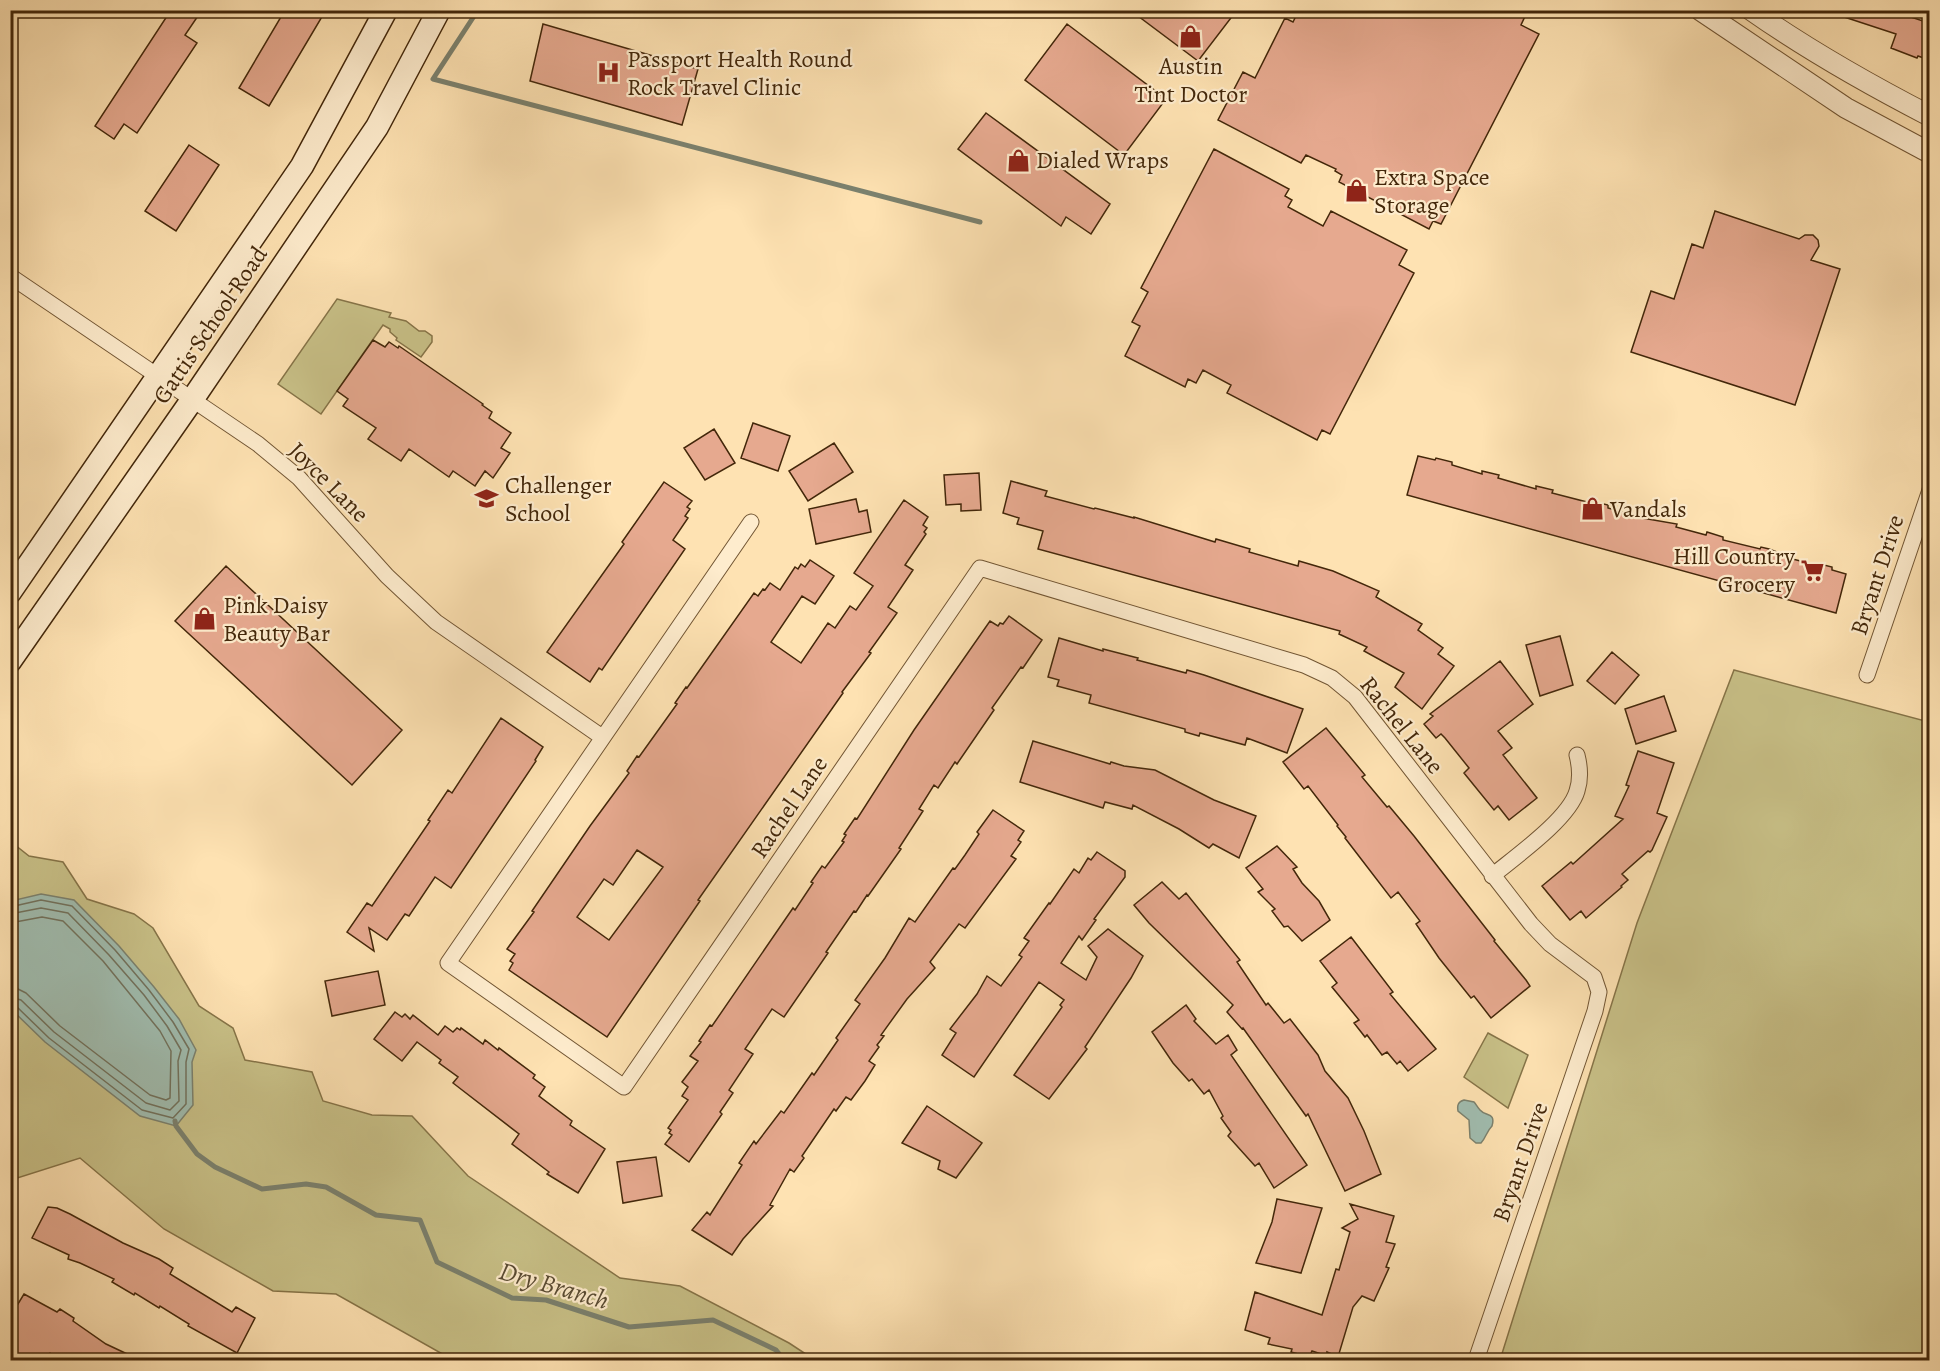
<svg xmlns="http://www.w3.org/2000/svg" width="1940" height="1371" font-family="Alegreya,serif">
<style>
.green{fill:#c8c087;stroke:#867448;stroke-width:1.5}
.water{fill:#a0bdb0;stroke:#7b816e;stroke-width:1.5}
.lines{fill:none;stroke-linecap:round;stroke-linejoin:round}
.shore{stroke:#72725d;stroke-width:1.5}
.stream{stroke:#7b816e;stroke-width:5}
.building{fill:#e6a98f;stroke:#43270a;stroke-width:1.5;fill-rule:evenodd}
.minor-casing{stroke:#725634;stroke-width:17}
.tertiary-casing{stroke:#725634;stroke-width:22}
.secondary-casing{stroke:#43270a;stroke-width:25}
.minor{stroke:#feeccd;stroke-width:15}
.tertiary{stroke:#feeccd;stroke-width:20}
.secondary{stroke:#feeccd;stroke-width:22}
.labels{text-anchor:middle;stroke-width:4.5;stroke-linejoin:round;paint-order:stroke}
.poi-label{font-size:24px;fill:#43270a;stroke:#feeccd;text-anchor:start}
.street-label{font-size:24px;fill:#43270a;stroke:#feeccd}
.water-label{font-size:26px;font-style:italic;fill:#5a4c34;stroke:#feeccd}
</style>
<rect width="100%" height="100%" fill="#fee2b2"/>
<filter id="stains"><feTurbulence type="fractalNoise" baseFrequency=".00333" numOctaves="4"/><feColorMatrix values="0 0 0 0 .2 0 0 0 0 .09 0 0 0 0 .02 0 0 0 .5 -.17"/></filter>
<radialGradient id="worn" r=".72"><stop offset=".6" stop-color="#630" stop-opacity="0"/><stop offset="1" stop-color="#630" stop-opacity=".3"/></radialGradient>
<path class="green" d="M337,299L391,313L389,317L406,321L419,331H425L432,336V342L421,357L396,340L397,338L390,332V329L383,325L321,414L278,384Z
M1734,670L1929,722V1360H1500L1637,923Z
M10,841L29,856L63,862L87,899L134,914L153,928L199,1006L233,1028L245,1060L312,1072L323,1101L372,1115L412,1116L468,1176L620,1278L680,1286L789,1343L815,1360H453L336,1294L273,1291L164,1229L80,1158L11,1180Z
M1488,1033L1528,1055L1508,1108L1464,1077Z"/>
<path class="water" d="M41,894L74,900L119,946L154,987L179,1019L196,1050L192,1062L193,1105L176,1126L140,1116L45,1042L11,1009V901Z
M1464,1100L1474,1102C1476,1104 1477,1107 1480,1110C1486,1117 1496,1112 1492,1126C1486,1132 1486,1138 1481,1143H1476L1470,1138L1469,1120L1458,1111C1457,1105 1458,1102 1464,1100Z"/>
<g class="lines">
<path class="shore" d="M10,907L41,900L72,906L115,950L149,990L173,1022L189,1049L186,1062V1104L173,1118L142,1110L49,1038L17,1007L10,1005
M10,914L41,908L68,913L109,955L144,995L167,1026L181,1050L178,1061L179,1101L170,1110L146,1103L54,1032L21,1000L10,997
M10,923L42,917L63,921L103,961L160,1031L171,1051L170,1098L166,1100L150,1095L60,1026L26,993L18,989L10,988"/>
<path class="stream" d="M478,10L433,79L980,222
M175,1121L176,1126L197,1154L215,1167L262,1189L306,1184L326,1187L376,1215L420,1220L437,1262L512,1298L546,1300L629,1327L713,1320L776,1350L784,1360"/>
</g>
<path class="building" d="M171,10H202L185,35L197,43L137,133L124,124L114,139L95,126Z
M285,10H326L269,106L239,88Z
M1130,10H1237L1198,61Z
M1299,10H1528L1521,25L1539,34L1441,224L1433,221L1429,229L1339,182L1342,175L1335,171L1336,169L1306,155L1301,163L1218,120L1243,72L1255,78L1285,18L1293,22Z
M1833,10H1890L1929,23V60L1918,56L1917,58L1891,48L1896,34L1832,13Z
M543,24L698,69L682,125L530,81Z
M1067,24L1166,99L1124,155L1025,80Z
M986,113L1110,204L1091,234L1066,217L1061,226L958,149Z
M189,145L219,165L176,231L145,211Z
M1214,149L1289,189L1285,196L1292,200L1288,207L1323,226L1331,211L1407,250L1399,265L1414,273L1330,434L1322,430L1317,440L1227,393L1231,385L1203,370L1196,383L1188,379L1185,387L1125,356L1140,326L1132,322L1148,292L1141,288Z
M1715,211L1799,239L1805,235H1813L1818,240L1819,246L1811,260L1840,269L1795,405L1631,352L1651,291L1674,299L1692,244L1703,248Z
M373,340L385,347L389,342L398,348L399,346L483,404L482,405L492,412L489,418L511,433L501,448L510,453L493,478L485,471L475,486L453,471L449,477L409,449L401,461L368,439L376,428L343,406L348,399L337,391Z
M753,423L790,436L778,471L741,458Z
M714,429L735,463L705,480L684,448Z
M834,443L853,472L808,501L789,471Z
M1418,456L1435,460L1436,458L1452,462V465L1482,474V471L1499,475L1498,478L1536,489V486L1553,490L1552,493L1591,503L1592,501L1608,505V508L1642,518L1677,524L1676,527L1706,535L1707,532L1723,537V540L1760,549L1761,547L1769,549L1777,552V555L1816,565V563L1832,567V570L1846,574L1836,613L1407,495Z
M979,473L981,510L961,511V504L946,505L944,475Z
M1011,481L1047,491L1045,496L1094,509L1095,508L1134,518V517L1215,542L1216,539L1250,549L1249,552L1298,566L1299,561L1333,571L1379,591L1376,597L1422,624L1418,630L1443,648L1438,654L1454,666L1422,709L1395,687L1404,673L1364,651L1367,647L1339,634L1340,631L1038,549L1043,531L1017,524L1019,518L1003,513Z
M664,482L692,501L687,507L690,509L685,516L688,518L673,540L685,549L602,670L599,668L590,682L547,652L624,544L622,542Z
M856,499L859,512L867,510L871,532L816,544L809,509Z
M904,500L928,517L923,525L927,528L924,532L926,534L905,565L913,570L888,607L897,613L869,652L871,653L842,692L843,693L698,900L700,901L607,1037L509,970L513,963L510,961L515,954L507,949L534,912L532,911L590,826L629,773L627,771L637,756L639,757L677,704L675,703L686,687L687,688L754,593L758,596L763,589L765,590L770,583L780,590L795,567L798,569L801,564L805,567L810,560L834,576L815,604L802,596L771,642L801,663L828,623L835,628L850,606L856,610L873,586L854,573ZM637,850L663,867L609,940L577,917L604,879L613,885Z
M226,566L402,730L352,785L175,621Z
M1009,616L1042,640L1023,668L1021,667L992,708L994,710L957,764L955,762L938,788L934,785L919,809L923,811L899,848L901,849L868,896L867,895L856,912L854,911L826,952L828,953L784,1017L772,1009L745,1049L753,1054L729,1090L733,1093L720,1112L722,1114L689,1162L665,1144L672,1135L669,1133L671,1130L668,1128L688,1100L682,1096L688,1087L682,1082L698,1061L690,1056L701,1042L699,1041L710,1025L712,1026L793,908L795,910L813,883L811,882L822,866L825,868L844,842L842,841L846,835L844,834L855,818L857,819L914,730L990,621L998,626L1000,623L1003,624Z
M1560,636L1573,685L1540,696L1526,645Z
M1059,638L1103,651V649L1138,658L1137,660L1186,673L1187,670L1204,675L1303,709L1287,753L1247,738L1245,745L1200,733L1199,736L1185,732V729L1089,703L1091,695L1057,686L1059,680L1048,677Z
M1612,652L1639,675L1615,704L1587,681Z
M1500,661L1533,704L1498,731L1512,748L1503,755L1537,798L1509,820L1498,806L1494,810L1464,773L1469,768L1445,738L1441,734L1436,738L1424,724L1433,716L1430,714Z
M1664,696L1676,731L1636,744L1625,709Z
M501,718L543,747L535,760L536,761L451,888L435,877L409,916L405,914L387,940L369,928L374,951L347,932L367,903L372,906L430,821L428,820L448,790L452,793Z
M1326,728L1365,775L1362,777L1387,807L1389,806L1414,836L1495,940L1494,941L1526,980L1530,986L1491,1018L1474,996L1471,998L1439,958L1416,924L1420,921L1398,892L1391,898L1345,838L1346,837L1337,826L1338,825L1308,786L1304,789L1283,762Z
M1033,741L1110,764L1111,762L1124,766L1155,770L1214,800L1256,816L1239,858L1213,844L1209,848L1179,829L1133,805L1132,809L1105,802L1103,808L1020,782Z
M1638,751L1674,763L1657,813L1667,817L1652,850L1650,852L1648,851L1622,874L1628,880L1621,886L1622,887L1586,918L1581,911L1570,920L1542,886L1571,862L1573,864L1623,819L1615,816L1629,786L1626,785Z
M993,810L1024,831L1018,840L1021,842L1011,856L1016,859L965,928L959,924L930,962L935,968L907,999L881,1035L884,1036L877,1045L879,1047L869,1061L875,1065L865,1081L851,1100L846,1097L836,1111L834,1109L802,1156L804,1158L794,1172L790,1169L770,1205L773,1206L743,1239L732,1255L692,1230L707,1212L710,1215L742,1165L739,1163L754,1141L756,1144L781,1111L784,1113L812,1073L814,1075L838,1040L836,1038L860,1004L855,1000L885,958L909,918L915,922L953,868L955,869L965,855L979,834L977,832Z
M1277,846L1297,867L1293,869L1302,883L1319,901L1330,920L1302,941L1288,926L1284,927L1272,911L1275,909L1258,892L1263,889L1246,868Z
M1097,852L1125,871V877L1094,919L1096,920L1082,940L1079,936L1061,963L1086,980L1097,957L1088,946L1108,929L1143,956L1131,978L1085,1047L1087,1049L1049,1099L1014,1075L1062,1007L1060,1005L1064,1000L1039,982L974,1077L942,1055L956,1033L950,1029L977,994L987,976L1001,986L1022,957L1019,955L1029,941L1024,938L1049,903L1050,904L1074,869L1079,873L1088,858L1091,860Z
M1162,882L1179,899L1186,893L1240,960L1237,962L1266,1005L1268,1003L1284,1023L1290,1019L1318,1055L1325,1071L1348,1098L1364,1131L1381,1174L1345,1191L1308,1114L1306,1116L1243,1028L1242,1029L1227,1012L1233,1005L1149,923L1134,905Z
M1351,937L1393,992L1390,994L1436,1049L1408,1071L1400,1061L1397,1064L1387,1052L1382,1055L1367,1035L1365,1037L1354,1023L1359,1020L1332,987L1337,983L1320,961Z
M378,971L385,1005L332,1016L325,981Z
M1186,1005L1196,1019L1194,1021L1216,1044L1228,1035L1237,1050L1231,1055L1307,1165L1274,1188L1259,1163L1255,1166L1228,1136L1231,1132L1221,1118L1223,1116L1209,1090L1204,1094L1192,1079L1189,1081L1173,1063L1152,1032Z
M395,1012L402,1017L405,1014L410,1019L413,1015L438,1035L445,1026L453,1032L457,1028L460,1030L461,1028L483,1044L485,1040L498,1050L499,1048L535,1075L533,1078L545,1087L539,1096L572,1121L570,1125L605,1149L578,1193L547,1174L549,1172L512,1144L519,1134L453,1083L458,1077L439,1063L441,1060L417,1042L402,1061L374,1039Z
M927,1106L982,1143L956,1178L938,1169L940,1161L902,1143Z
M656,1157L662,1196L623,1203L617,1162Z
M1277,1199L1322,1208L1301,1273L1256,1263L1272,1222Z
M1350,1204L1394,1216L1386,1242L1395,1244L1386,1267L1389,1268L1374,1301L1362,1296L1353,1307L1338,1357L1327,1352V1356L1312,1351L1309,1357L1291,1352L1292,1349L1268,1344L1270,1338L1245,1330L1255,1292L1322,1315L1336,1269L1339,1270L1350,1232L1342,1228L1358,1219Z
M48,1207L57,1208L70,1214L123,1243L159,1259L173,1268L170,1274L232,1312L236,1307L255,1318L237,1353L188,1326L189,1324L160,1306L159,1308L135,1293L134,1295L112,1282L114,1279L80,1263L68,1259L69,1255L32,1238Z
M24,1294L57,1312L60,1309L74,1318L73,1321L106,1344L140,1360H64L50,1353L40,1360H10V1317Z"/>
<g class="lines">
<defs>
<path id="minor" d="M10,276L258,444L299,478L387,576L436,622L602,737
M751,522L448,963L624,1087L980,568L1304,665L1332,678L1355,697L1531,924L1550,944L1594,977L1599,992L1595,1011L1476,1360
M1867,675L1930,490
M1492,876C1515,857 1569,819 1577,791C1581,779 1580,767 1577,755"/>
<path id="tertiary" d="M1700,10L1846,108L1930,153
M1751,10C1808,50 1868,84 1930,116"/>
<path id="secondary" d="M10,592L302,166L386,10
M10,661L192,400L377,127L439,10"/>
</defs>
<use href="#minor" class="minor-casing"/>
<use href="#tertiary" class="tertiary-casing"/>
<use href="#secondary" class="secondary-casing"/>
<use href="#minor" class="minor"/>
<use href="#tertiary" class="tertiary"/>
<use href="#secondary" class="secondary"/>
</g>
<defs>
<symbol id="shop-bare" viewBox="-9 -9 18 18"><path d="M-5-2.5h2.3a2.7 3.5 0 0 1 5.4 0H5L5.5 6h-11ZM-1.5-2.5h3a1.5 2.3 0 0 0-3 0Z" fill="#8f2418" stroke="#feeccd" stroke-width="2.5" paint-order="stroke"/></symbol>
<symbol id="hospital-bare" viewBox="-9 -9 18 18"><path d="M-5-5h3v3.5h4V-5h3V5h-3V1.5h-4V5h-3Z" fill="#8f2418" stroke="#feeccd" stroke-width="2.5" paint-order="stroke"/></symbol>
<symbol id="school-bare" viewBox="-9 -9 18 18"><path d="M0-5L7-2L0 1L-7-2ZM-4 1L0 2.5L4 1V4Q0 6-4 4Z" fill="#8f2418" stroke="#feeccd" stroke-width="2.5" paint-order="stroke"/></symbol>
<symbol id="supermarket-bare" viewBox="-9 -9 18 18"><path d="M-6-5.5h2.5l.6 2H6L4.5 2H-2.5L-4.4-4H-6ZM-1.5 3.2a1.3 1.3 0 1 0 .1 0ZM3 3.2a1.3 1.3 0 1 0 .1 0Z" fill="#8f2418" stroke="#feeccd" stroke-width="2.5" paint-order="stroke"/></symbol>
</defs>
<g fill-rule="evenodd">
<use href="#shop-bare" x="1174" y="20" width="33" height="33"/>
<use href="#hospital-bare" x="592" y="56" width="33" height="33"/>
<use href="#shop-bare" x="1002" y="144" width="33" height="33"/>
<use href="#shop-bare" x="1340" y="174" width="33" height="33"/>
<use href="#school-bare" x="470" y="482" width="33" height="33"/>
<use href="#shop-bare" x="1576" y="492" width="33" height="33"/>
<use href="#supermarket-bare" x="1796" y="554" width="33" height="33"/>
<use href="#shop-bare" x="188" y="602" width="33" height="33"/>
</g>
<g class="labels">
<g class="poi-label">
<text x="627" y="67">Passport Health Round<tspan x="627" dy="28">Rock Travel Clinic</tspan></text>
<text x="1191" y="74" text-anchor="middle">Austin<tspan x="1191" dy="28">Tint Doctor</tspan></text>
<text x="1036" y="168">Dialed Wraps</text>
<text x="1374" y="185">Extra Space<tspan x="1374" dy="28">Storage</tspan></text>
<text x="505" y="493">Challenger<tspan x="505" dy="28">School</tspan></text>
<text x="1610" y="517">Vandals</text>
<text x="1795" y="564" text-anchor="end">Hill Country<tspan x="1795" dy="28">Grocery</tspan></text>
<text x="223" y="613">Pink Daisy<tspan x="223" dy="28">Beauty Bar</tspan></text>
</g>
<g class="street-label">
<text transform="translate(210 325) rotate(-56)" y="8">Gattis School Road</text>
<text transform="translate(329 482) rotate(45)" y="8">Joyce Lane</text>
<text transform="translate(1877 575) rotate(-72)" y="8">Bryant Drive</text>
<text transform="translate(1402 725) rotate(51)" y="8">Rachel Lane</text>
<text transform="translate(789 807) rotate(-56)" y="8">Rachel Lane</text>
<text transform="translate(1520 1162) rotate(-71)" y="8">Bryant Drive</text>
</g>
<g class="water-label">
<text transform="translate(554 1285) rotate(16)" y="9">Dry Branch</text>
</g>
</g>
<rect width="1940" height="1371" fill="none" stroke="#fee2b2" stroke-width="36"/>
<rect x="12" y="12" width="1916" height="1347" fill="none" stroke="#43270a" stroke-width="3"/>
<rect x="18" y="18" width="1904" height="1335" fill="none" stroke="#43270a" stroke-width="1.5"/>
<rect width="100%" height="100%" filter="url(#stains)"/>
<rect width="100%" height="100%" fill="url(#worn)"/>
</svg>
